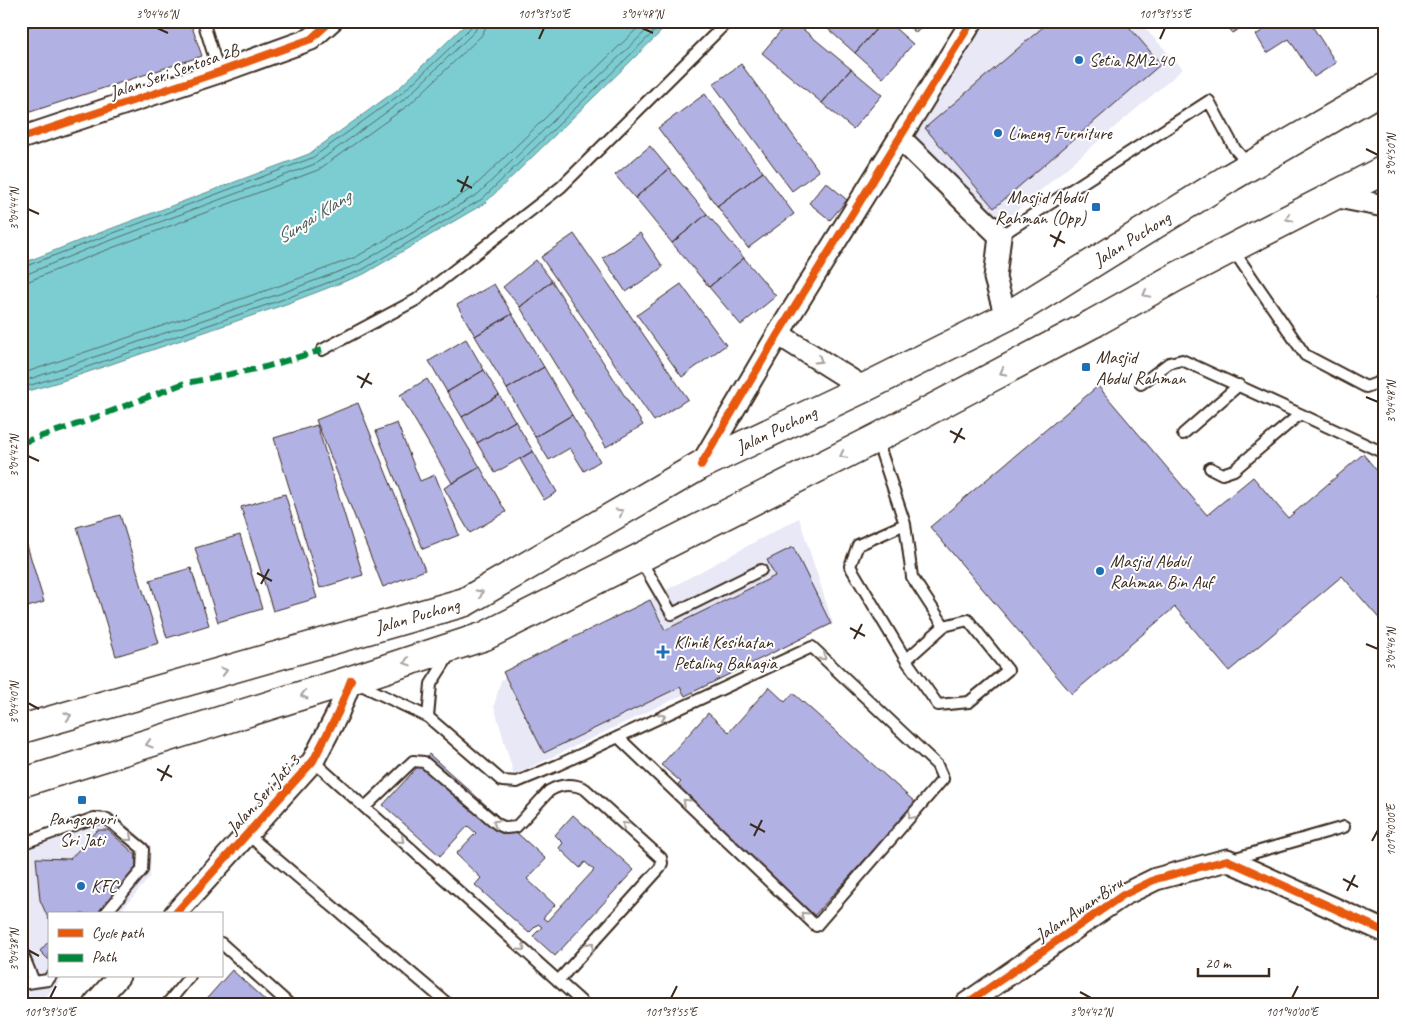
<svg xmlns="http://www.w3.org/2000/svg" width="1405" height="1025" font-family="Caveat,sans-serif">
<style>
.built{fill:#e8e8f7}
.water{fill:#7ccdd2;stroke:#628c8a}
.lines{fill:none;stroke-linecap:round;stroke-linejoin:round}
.shore{stroke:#556b66;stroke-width:1}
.building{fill:#b2b1e3;stroke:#3b2a1e}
.lane-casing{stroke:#3b2a1e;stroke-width:14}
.street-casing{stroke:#3b2a1e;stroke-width:25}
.primary-casing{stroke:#3b2a1e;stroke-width:31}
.lane{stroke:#fff;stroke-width:10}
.street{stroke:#fff;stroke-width:21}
.primary{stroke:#fff;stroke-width:28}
.quiet{stroke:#00873e;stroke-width:6;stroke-dasharray:12 6;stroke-linecap:butt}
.cycleway-casing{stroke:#fff;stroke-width:11}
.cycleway{stroke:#e8590c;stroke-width:8}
.oneway{stroke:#a79f9a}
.ticks{fill:none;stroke:#3b2a1e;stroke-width:2}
.poi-dot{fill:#1f6fb2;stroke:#fff;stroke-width:2}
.labels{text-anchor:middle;stroke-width:4;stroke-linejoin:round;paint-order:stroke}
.poi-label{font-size:18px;fill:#3b2a1e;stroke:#fff;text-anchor:start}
.street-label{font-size:18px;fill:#3b2a1e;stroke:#fff}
.water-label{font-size:19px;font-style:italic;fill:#4e5b54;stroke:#fff}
.neatline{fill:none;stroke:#3b2a1e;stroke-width:2}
.ticks-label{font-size:12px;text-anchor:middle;fill:#3b2a1e}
</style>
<rect width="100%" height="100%" fill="#fff"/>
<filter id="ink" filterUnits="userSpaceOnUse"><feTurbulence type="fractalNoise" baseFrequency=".02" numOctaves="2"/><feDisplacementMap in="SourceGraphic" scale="10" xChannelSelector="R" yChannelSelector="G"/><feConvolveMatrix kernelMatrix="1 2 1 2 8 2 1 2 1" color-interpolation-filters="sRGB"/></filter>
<g filter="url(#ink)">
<path class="built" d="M984,21H1138L1183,69L1001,224L912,137Z
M799,518L833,624L514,775L494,706L501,680Z
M112,812L151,846L150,877L118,914H49V976H64L40,1004H21V836Z"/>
<path class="water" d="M469,21H672L485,203L364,274L286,304L62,381L21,393V264L81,240L309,154L398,89Z"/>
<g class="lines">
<path class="shore" d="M21,268L312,158L402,93L452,46L471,27L472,21
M21,275L27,274L85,250L315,164L406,98L475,31L479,21
M21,282L29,281L88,257L318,170L410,104L481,36L485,29L486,21
M21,374L279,286L356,257L473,188L645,21
M21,382L282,293L359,264L478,194L656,21
M21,388L61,376L284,299L362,270L482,199L665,21"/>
</g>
<path class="building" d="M46,21H190L202,56L21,115V29Z
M789,21H793L851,69L822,103L762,53Z
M819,21H871L878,27L855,53Z
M883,21H887L913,44L883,78L855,53Z
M903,21H927L916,33Z
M1050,21H1124L1161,64L994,208L925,128Z
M1226,21H1253L1232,33Z
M1276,21H1309L1336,63L1314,77L1289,39L1267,53L1256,35Z
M741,64L819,171L792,191L713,84Z
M851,69L882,95L853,129L822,103Z
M705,94L763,172L717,206L658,128Z
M650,146L669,169L635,198L615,175Z
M669,169L707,214L672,243L635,198Z
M763,172L794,214L748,248L717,206Z
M826,182L847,200L830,220L809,203Z
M707,214L744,258L709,287L672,243Z
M640,233L663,267L626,292L603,258Z
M574,234L688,399L654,421L541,257Z
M744,258L776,296L741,325L709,287Z
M536,260L552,281L520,307L503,287Z
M552,281L643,425L606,447L520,307Z
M494,284L512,314L475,336L457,305Z
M681,284L726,345L682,377L637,315Z
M1384,285V304L1375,299Z
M512,314L544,367L507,389L475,336Z
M466,339L484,370L447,392L429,361Z
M544,367L572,415L535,437L507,389Z
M484,370L499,395L462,417L447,392Z
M427,379L480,467L452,483L400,395Z
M1098,386L1207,515L1253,477L1288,518L1363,454L1384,479V624L1342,576L1229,671L1175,607L1072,694L930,527Z
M499,395L515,421L477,443L462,417Z
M358,403L425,570L383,587L316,420Z
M572,415L600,461L584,471L570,448L549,460L535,437Z
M515,421L533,451L495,473L477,443Z
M397,423L420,481L435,475L459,535L423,549L376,431Z
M317,425L363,575L320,588L274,438Z
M533,451L557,492L544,500L520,459Z
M480,467L506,512L470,533L444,488Z
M285,494L317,598L273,611L241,507Z
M120,515L159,643L116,656L77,527Z
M21,525L44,602L21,609Z
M240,535L262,609L218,622L195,548Z
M793,547L831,624L685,696L680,687L544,753L503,672L650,600L665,630L775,576L767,560Z
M191,568L209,625L167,638L150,580Z
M769,687L785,702L793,693L916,803L812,918L765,876L768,872L675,788L681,782L661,765L708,713L729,732Z
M429,754L546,859L527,879L555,905L543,918L547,921L594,870L585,862L580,868L559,848L563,843L555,835L573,815L634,870L555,956L533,936L542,927L538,924L529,933L475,885L481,878L456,854L476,833L468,826L440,856L383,805Z
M97,830H108L136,855V871L99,914H49V920L40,900L36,858L70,859Z
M49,941V960L40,951Z
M232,970L269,1004H202Z"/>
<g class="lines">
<defs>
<path id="lane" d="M203,21L219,72
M1000,236L1209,101L1235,149L1249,165
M1233,250L1305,355L1366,387L1380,382L1384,375
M322,350L416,300L561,187L728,21
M1141,384L1169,363L1182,360L1300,414L1234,470L1222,474L1210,468
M1300,414L1384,453
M1183,434L1239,385
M877,440L905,524L912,577L944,626L968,620L1008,670L969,702L938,705L906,660L850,566L858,545L905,524
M640,559L672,614L761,570
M906,660L944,626
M357,683L428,717L502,781L517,782L558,765L812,647L937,765L943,779L816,926L618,737
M428,717L431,684L450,654
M313,761L584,1004
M365,807L413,761L424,762L497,824L506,828L516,827L549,791C560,784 573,783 585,789L661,858L662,863L660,868L558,981
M247,834L448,1004
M21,844L94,818L107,819L143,849L142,870L105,914
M1232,859L1344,827
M221,943L289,1004
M21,950L34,982L21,984
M34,982L48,980L51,976
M167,1004L190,976"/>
<path id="street" d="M21,138L219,72L311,39L331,21
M900,138L1000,236L995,278L1006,317
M1333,196L1384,206
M778,334L864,388
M701,465L778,334L972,21
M175,914L313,761L338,713L351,680
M94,1004L119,976
M966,1004L1123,895L1156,879L1227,860L1384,931"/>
<g id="primary">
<path id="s1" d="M21,729L465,602L701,465L864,388L1006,317L1231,177L1384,88"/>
<path d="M21,783L351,680L485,636L877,438L1092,324L1176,277L1384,170"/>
</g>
</defs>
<use href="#lane" class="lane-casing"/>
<use href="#street" class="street-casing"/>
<use href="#primary" class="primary-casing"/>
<use href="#lane" class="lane"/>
<use href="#street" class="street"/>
<use href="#primary" class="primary"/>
<path class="quiet" d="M21,443L81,423L182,384L265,367L322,350"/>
<defs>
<path id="cycleway" d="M21,138L219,72L311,39L331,21
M701,465L778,334L972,21
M175,914L313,761L338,713L351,680
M966,1004L1123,895L1156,879L1227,860L1384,931"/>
</defs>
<use href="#cycleway" class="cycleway-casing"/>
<use href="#cycleway" class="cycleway"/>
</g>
<defs><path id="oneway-chevron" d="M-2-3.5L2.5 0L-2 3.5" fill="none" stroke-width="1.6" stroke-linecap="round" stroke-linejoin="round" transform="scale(1.25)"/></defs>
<g class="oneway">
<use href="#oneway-chevron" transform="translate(1289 218) rotate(153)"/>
<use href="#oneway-chevron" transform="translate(1146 294) rotate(151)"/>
<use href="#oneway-chevron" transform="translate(819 360) rotate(32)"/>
<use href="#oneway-chevron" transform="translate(1003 372) rotate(152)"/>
<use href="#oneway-chevron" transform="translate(843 455) rotate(153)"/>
<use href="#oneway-chevron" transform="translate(620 512) rotate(-30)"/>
<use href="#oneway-chevron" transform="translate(480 593) rotate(-30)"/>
<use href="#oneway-chevron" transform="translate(823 657) rotate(43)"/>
<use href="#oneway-chevron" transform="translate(407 662) rotate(162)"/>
<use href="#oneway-chevron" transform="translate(224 671) rotate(-16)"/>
<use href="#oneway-chevron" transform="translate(304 695) rotate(163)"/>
<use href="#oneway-chevron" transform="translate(68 716) rotate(-16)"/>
<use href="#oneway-chevron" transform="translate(662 717) rotate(-25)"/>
<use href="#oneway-chevron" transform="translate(149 744) rotate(163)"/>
<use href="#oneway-chevron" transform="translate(686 802) rotate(-136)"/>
<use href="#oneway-chevron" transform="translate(911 816) rotate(131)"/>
<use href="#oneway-chevron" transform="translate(496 823) rotate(-148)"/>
<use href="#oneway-chevron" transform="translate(625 825) rotate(-138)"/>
<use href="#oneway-chevron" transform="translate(129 838) rotate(41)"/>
<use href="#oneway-chevron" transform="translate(401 840) rotate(42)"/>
<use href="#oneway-chevron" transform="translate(804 915) rotate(-136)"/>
<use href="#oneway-chevron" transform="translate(591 945) rotate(-48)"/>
<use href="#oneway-chevron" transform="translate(522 948) rotate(42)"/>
</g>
</g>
<path class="ticks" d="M157,28L168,33M642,28L653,33M539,39L544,28M1160,39L1165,28M1366,149L1378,155M457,180L472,188M461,192L468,176M28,209L39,214M1050,235L1065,243M1054,247L1061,231M357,376L372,384M361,388L369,373M1366,397L1378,402M950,431L965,439M954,443L962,428M28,456L39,461M257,573L272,581M261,584L269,569M850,628L865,636M854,639L862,624M1366,644L1378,649M28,703L39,709M157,769L172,777M161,781L169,765M750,824L765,832M754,836L762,820M1372,841L1378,830M1343,879L1358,887M1347,891L1355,875M28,950L39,956M1080,992L1091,998M50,998L56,986M671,998L677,986M1292,998L1298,986"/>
<g class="poi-dot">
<circle cx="1079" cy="60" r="5"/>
<circle cx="998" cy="133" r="5"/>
<rect x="1091" y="202" width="10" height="10" rx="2.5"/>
<rect x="1081" y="362" width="10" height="10" rx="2.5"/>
<circle cx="1100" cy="571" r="5"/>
<path d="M660.5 644.5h5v5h5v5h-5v5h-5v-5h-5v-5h5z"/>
<rect x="77" y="795" width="10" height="10" rx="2.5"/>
<circle cx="81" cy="886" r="5"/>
</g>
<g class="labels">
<g class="poi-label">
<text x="1089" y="66">Setia RM2.40</text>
<text x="1008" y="139">Limeng Furniture</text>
<text x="1086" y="203" text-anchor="end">Masjid Abdul<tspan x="1086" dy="21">Rahman (Opp)</tspan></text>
<text x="1096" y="363">Masjid<tspan x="1096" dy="21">Abdul Rahman</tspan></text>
<text x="1110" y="567">Masjid Abdul<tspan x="1110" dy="21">Rahman Bin Auf</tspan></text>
<text x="674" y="648">Klinik Kesihatan<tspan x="674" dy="21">Petaling Bahagia</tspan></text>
<text x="82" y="825" text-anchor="middle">Pangsapuri<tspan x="82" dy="21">Sri Jati</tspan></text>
<text x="91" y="892">KFC</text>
</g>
<g class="street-label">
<text transform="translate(174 71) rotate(-19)" y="6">Jalan Seri Sentosa 2B</text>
<text dy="6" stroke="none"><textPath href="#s1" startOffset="1222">Jalan Puchong</textPath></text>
<text dy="6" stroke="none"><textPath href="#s1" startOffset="818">Jalan Puchong</textPath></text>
<text dy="6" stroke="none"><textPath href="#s1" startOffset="412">Jalan Puchong</textPath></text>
<text transform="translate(263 794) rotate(-48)" y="6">Jalan Seri Jati 3</text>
<text transform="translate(1079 909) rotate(-34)" y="6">Jalan Awan Biru</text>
</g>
<g class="water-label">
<text transform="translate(313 216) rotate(-32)" y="7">Sungai Klang</text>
</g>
</g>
<rect width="1405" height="1025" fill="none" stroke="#fff" stroke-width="55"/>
<rect x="48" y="912" width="175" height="65" fill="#ffffff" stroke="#b1aaa5"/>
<rect x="58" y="929" width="25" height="8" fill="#e8590c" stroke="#b1aaa5"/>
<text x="92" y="938" font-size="15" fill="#3b2a1e">Cycle path</text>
<rect x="58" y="954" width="25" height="8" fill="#00873e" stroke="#b1aaa5"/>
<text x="92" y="962" font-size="15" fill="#3b2a1e">Path</text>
<path d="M1198 968v8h71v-8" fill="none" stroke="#3b2a1e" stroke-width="2.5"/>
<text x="1205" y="968" font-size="15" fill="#3b2a1e" stroke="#ffffff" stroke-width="4" paint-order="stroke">20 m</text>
<rect x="28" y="28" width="1350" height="970" class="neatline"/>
<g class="ticks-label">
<text x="157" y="18">3°04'46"N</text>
<text x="544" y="18">101°39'50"E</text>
<text x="642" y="18">3°04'48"N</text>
<text x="1165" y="18">101°39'55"E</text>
<text transform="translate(1391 155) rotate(-90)" y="4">3°04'50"N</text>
<text transform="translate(14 209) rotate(-90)" y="4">3°04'44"N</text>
<text transform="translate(1391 402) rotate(-90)" y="4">3°04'48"N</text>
<text transform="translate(14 456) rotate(-90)" y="4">3°04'42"N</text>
<text transform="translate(1391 649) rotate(-90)" y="4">3°04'46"N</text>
<text transform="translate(14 703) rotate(-90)" y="4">3°04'40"N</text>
<text transform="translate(1391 830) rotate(-90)" y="4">101°40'00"E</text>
<text transform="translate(14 950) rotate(-90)" y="4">3°04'38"N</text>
<text x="50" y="1016">101°39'50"E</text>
<text x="671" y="1016">101°39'55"E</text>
<text x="1091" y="1016">3°04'42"N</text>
<text x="1292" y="1016">101°40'00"E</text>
</g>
</svg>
